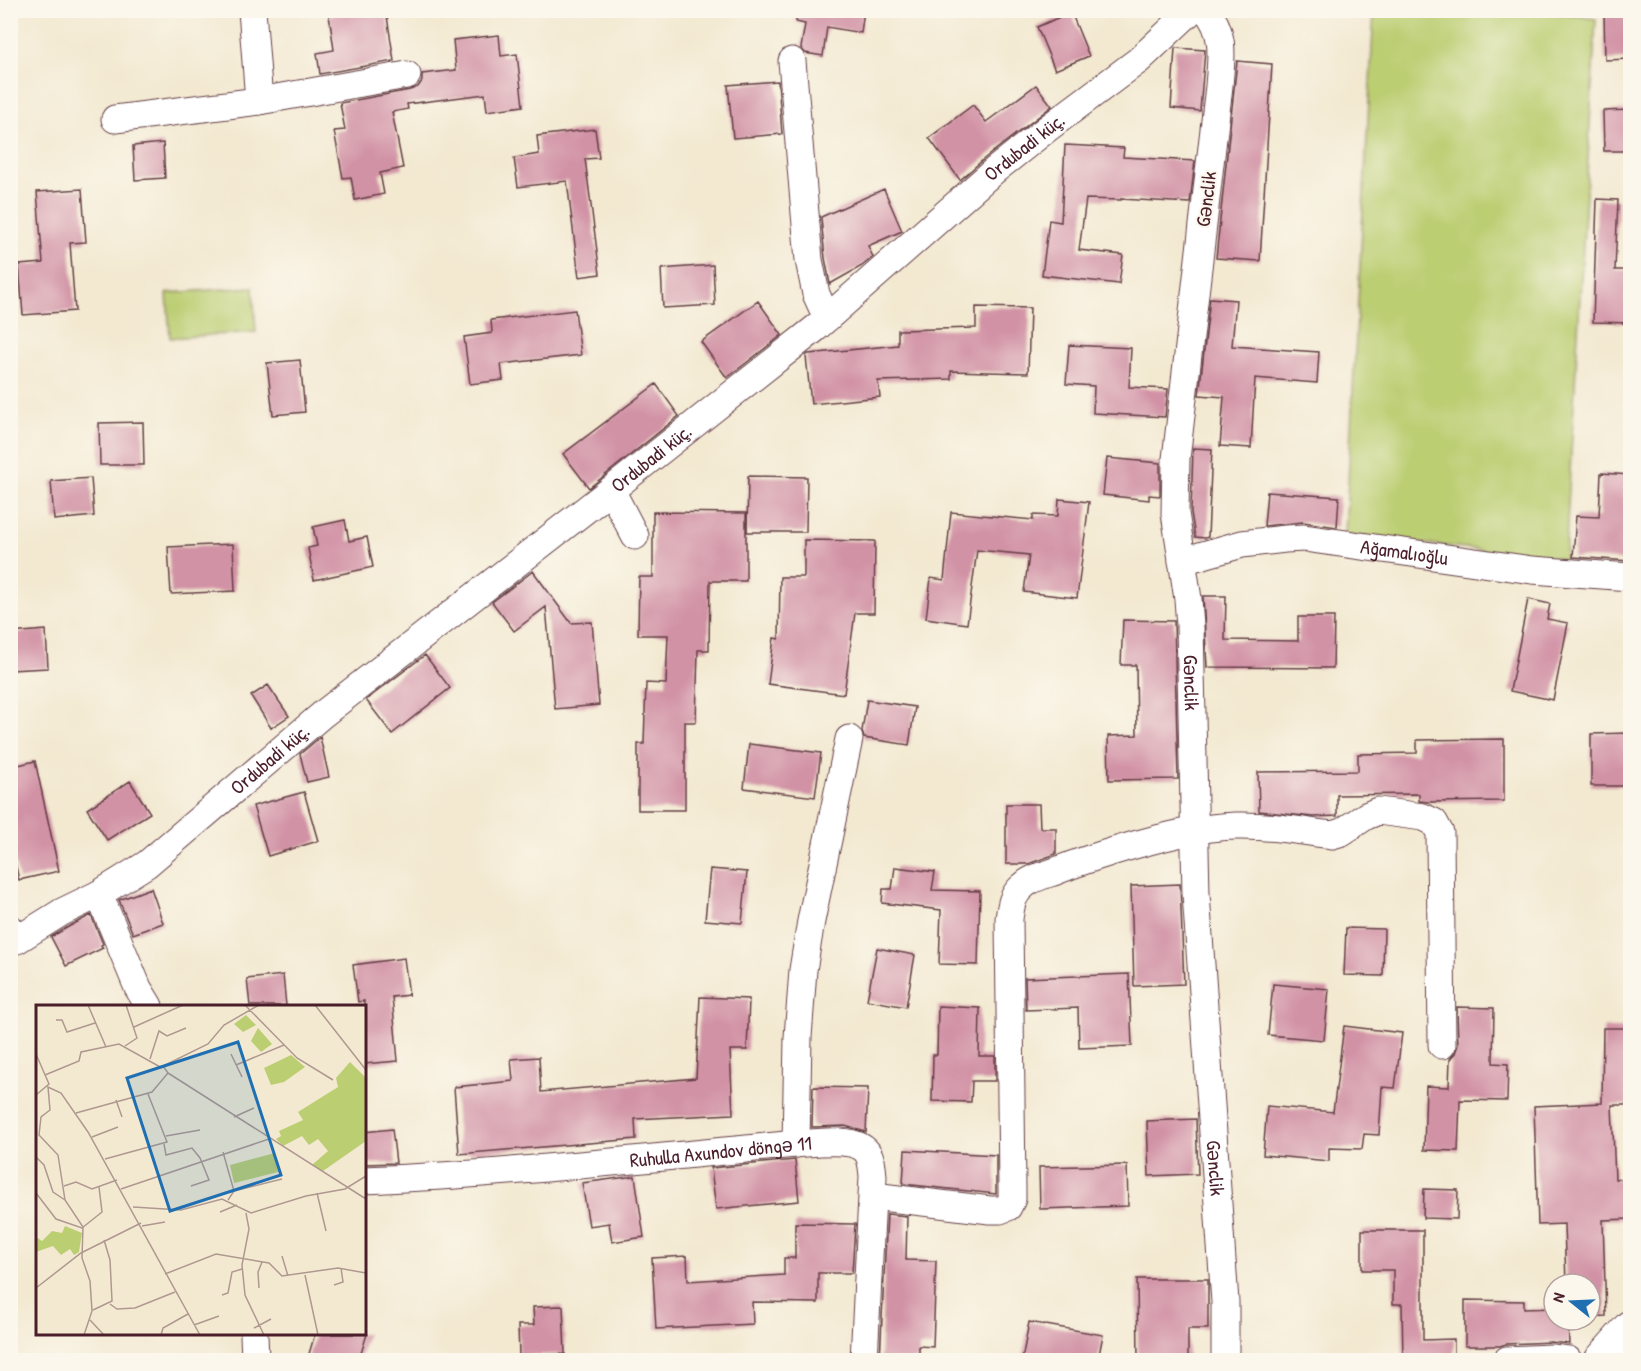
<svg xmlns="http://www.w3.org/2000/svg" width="1641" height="1371" font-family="'Patrick Hand',sans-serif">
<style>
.green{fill:#bbce72;stroke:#82764e;stroke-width:1.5}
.building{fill:#d192a5}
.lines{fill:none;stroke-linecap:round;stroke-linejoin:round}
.minor-casing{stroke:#633d44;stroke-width:29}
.tertiary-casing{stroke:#633d44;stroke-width:35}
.minor{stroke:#fff;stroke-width:27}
.tertiary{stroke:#fff;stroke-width:33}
.labels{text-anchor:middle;stroke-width:4.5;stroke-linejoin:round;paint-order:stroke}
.street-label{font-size:20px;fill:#4a1f2b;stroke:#fbf7ec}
.inset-road{fill:none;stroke:#af988f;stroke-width:1.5}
.view{fill:#1f6fb2;fill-opacity:0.15;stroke:#1f6fb2;stroke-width:3}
.inset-edge{fill:none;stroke:#4a1f2b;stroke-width:3}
</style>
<rect width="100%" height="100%" fill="#fbf7ec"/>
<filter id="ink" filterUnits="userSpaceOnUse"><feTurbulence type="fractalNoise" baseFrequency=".0167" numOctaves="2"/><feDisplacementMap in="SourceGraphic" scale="12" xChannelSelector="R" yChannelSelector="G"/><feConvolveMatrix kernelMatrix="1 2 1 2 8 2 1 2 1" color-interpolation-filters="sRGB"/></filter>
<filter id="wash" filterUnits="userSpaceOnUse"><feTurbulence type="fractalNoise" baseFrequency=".008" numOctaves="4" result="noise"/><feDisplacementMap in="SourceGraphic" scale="24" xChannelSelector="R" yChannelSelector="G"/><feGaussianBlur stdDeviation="1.35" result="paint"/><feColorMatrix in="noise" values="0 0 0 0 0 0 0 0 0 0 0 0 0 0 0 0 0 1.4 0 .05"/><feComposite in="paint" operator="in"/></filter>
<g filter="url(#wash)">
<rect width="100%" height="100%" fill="#f3e9d1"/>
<path class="green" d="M1531,10L1596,19L1565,559L1345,535L1374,11Z
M253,287L256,332L170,338L167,293Z"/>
<g id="blocks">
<path class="building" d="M355,10H386L394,61L320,74L317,53L334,50L329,15Z
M797,10H864L861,33L827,27L823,56L805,53L801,48L805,24L796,22Z
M1630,11V59L1605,60L1604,12Z
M1071,12L1089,56L1055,70L1037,27Z
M499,35L501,56L517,54L523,106L487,111L485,94L407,104L408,109L392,112L403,168L380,173L384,194L355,200L351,177L343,178L334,131L345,130L340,103L410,90L418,87L422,81V74L456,70L453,40Z
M1175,48L1205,50L1200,111L1171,108Z
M1237,61L1272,64L1260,261L1216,258Z
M778,81L782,134L733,138L728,85Z
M1036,85L1052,106L985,158L960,180L929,138L973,105L986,122Z
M1630,110V151H1604L1603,111Z
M595,129L599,158L585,159L600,274L579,277L567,181L518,187L514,158L539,154L537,136Z
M163,143L165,178L135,180L133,146Z
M1065,145L1124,148L1123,157L1195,161L1190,203L1121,199V200L1086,199L1079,250L1123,255L1119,284L1042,275L1049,220L1061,222Z
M82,189L86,242L70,243L75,311L23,315L19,265L43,263L37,192Z
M884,189L902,231L868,246L873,257L862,266L830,284L825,258L821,217Z
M1597,199L1618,200L1615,270H1630V323L1593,322Z
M713,265L715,305L663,308L661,269Z
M1210,298L1236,300L1232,346L1319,352L1317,383L1255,378L1251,448L1220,446L1224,397L1199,395Z
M758,301L782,335L727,378L701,342Z
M976,307L1030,308L1028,373L951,371V379L878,381L880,397L811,404L806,356L808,354L898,345V330L976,328Z
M575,310L581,355L501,364L503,380L470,384L464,337L492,333L491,320Z
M1069,345L1131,348L1129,387L1168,389L1165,417L1093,413L1094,386L1066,384Z
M300,360L305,412L273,415L267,363Z
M656,384L679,416L589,488L563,454Z
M143,422L144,465H100L99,423Z
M1193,448L1212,449L1208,537L1205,538L1195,537L1191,512Z
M1107,458L1160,463V496L1149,495V500L1103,495Z
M1601,473L1630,475V561L1573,557L1576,516L1599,517Z
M748,476L807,477L806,532H747Z
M91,478L94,516L54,520L51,481Z
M1267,492L1339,497L1337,527L1303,522L1264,526Z
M1059,499L1089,502L1077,598L1024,592L1029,555L977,550L967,624L926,618L931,578L944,580L951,512L1033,520V515L1058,516Z
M653,512L746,513V581H710L709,650H698L696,722H685V810H638V744H644L646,683L666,684L668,635H638L639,577H653Z
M345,520L349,541L367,537L373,567L314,580L308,548L317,546L313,527Z
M804,540L875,541L874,613H855L844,694L768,684L774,638L779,639L780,577H804Z
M233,544L235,591L171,594L168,547Z
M533,571L571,623L592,622L599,705L555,709L546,607L514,631L492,602Z
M1203,596H1226L1225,640L1298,641V617H1334L1333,668L1207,667Z
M1528,599L1550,604L1547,619L1568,623L1553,700L1510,691Z
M1123,620L1174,621L1178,779L1109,780L1108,736L1137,735L1136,665H1121Z
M46,630L48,668L10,670V633Z
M425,655L450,688L392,734L366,700Z
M268,685L289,716L271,728L251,696Z
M867,700L915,707L909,745L864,738L862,731Z
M1630,733V786H1591V734Z
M320,737L329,777L307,782L300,754Z
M1504,739V801L1428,802L1419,801V794L1337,795V816L1313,817L1259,811L1258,772L1358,771V754L1417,753V740Z
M749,744L821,753L815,797L744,788Z
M35,761L59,871L19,880L10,840V767Z
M130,781L150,813L107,840L87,809Z
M304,792L318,841L268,856L253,806Z
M1006,804H1039L1040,828H1056V854L1028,864H1006Z
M895,867L935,872L932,890L980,891L978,965L939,964L941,910L882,903L883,889H892Z
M710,869L747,872L742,923L705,920Z
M1180,884L1184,984L1134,986L1131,886Z
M151,888L163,923L133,934L119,900Z
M91,915L103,944L101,945L103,948L66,966L51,937L70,926Z
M1346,928L1384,929L1383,976L1344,975Z
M877,948L915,955L906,1007L867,1000Z
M404,958L409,995L392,997L398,1061L364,1064V1001L358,1002L353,965Z
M1129,974L1132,1046L1079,1048L1078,1008L1026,1010L1025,978Z
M283,975L286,1006H250L247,979Z
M1273,984L1329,989L1324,1040L1268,1035Z
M700,997L749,999L747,1050H730L733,1114L635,1119L636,1139L459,1154L454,1087L513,1081L511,1059L539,1057L541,1092L696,1078Z
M938,1006L980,1008L979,1056H995V1081H972L971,1102L932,1101L933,1055H937Z
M1457,1007L1494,1008L1493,1063L1508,1064L1507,1101L1460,1100L1458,1151L1424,1150L1426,1086L1449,1087L1450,1059L1455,1053L1458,1045Z
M1344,1026L1402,1033L1395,1088L1382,1087L1379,1135L1364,1134L1362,1149L1329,1148V1161L1263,1155L1267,1106L1333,1112Z
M1603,1028H1630V1105H1612L1615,1179H1630V1219L1603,1220L1606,1316L1590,1317V1284H1566L1564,1224L1538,1225L1534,1106L1602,1103Z
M813,1087L868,1088L866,1132L845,1126L812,1127Z
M1196,1119L1198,1174L1149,1176L1147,1121Z
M392,1129L396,1163L364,1164V1132Z
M905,1150L996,1155V1194L903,1184Z
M795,1160L799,1201L716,1209L711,1168Z
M1127,1165L1128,1206L1040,1209L1039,1167Z
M635,1176L644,1237L612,1242L609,1223L589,1226L582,1183Z
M1424,1189L1458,1190L1457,1219L1423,1218Z
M887,1214L907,1216L906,1260L936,1261L933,1347L919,1346V1360H880Z
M795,1223L855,1224L852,1273H818V1303L752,1302L753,1324L656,1329L652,1258L687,1256L688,1281L784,1275V1258H795Z
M1362,1230H1423V1340L1454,1339V1360H1403L1402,1304H1393V1270H1362Z
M1137,1279H1208V1329H1188V1360H1138Z
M1465,1300L1524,1301V1309L1554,1308V1320H1568L1569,1344L1551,1342L1506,1344L1500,1346H1465Z
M563,1306L565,1354L519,1356L518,1325H534L533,1307Z
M1029,1322L1103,1335L1098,1360H1022Z
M315,1334H367L359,1360H320L308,1357Z"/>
</g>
</g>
<g filter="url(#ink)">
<use href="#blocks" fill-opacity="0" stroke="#633d44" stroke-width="1.5"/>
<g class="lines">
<defs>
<g id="minor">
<path d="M252,10L259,101"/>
<path id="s1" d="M1206,10C1226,33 1221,58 1219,86L1176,459L1175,513L1188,599L1190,626L1196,894L1225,1302V1360"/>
<path d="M792,61L809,260L816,294L827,318"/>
<path d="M115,119L259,101L407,75"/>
<path d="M611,490L635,536"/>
<path id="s2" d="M1182,561L1242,544L1285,539L1304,538L1532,570L1630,577"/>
<path id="s3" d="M99,894L147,864L323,714L611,490L816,328L995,170L1048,128L1139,60L1192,10"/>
<path d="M10,928L17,940L62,912L99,894L138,988L149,1006"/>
<path d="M796,1144L798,1037L803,970L811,921L849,739"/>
<path id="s4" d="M364,1180C509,1174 652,1158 796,1144C814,1143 855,1136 867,1152C872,1159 872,1167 873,1176L864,1360"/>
<path d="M873,1196L990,1210H1000L1008,1207L1012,1199V1190L1009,919C1011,905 1012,895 1023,886C1031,878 1045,875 1056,871C1083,860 1110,852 1138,844C1171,835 1202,827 1236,826C1268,825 1300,831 1332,835L1342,832L1366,816L1378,811L1423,817L1434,822L1440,833L1442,1045"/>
<path d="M254,1334L255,1360"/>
<path d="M1507,1360L1552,1358L1568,1360"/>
</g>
<path id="tertiary" d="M1601,1360L1630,1327"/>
</defs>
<use href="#minor" class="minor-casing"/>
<use href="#tertiary" class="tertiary-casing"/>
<use href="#minor" class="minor"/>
<use href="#tertiary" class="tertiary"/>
</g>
</g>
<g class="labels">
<g class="street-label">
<text dy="7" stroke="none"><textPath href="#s3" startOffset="1190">Ordubadi küç.</textPath></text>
<text transform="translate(1206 199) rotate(-83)" y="7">Gənclik</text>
<text dy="7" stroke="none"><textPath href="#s3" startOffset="704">Ordubadi küç.</textPath></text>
<text dy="7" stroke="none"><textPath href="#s2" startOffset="226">Ağamalıoğlu</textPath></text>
<text dy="7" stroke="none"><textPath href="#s1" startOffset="680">Gənclik</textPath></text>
<text dy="7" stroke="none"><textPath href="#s3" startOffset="218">Ordubadi küç.</textPath></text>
<text dy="7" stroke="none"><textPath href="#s4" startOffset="358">Ruhulla Axundov döngə 11</textPath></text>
<text dy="7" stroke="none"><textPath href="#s1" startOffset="1166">Gənclik</textPath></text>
</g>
</g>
<g transform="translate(36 1005)">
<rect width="330" height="330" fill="#f3e9d1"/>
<path d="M210,10L220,20L207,27L198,19ZM222,23L236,39L225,47L215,36ZM255,50L269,62L248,77L235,80L228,63ZM314,57L330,73V136L287,166L276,160L292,146L282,134L273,140L266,131L247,141L240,134L245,131L243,126L267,115L262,107L302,82L300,73ZM239,148L242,167L198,178L194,160ZM29,221L46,228L43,247L38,250L34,244L25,250L17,241L0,247V232L6,236L16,226L26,228Z" fill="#bbce72"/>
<path class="inset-road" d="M52,0L70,42M209,0L261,53L297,75M279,0L330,65M20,15H26L31,27L59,18M98,22L147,0M89,41L101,33L90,0M0,49L13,79L0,90M195,49L206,72M114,54L123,26L131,31L150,23M200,60L248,40M132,68L330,194M9,70L43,56L45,47L83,39L126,63M80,95L86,112M40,108L116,87L132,68L127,61L172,39L188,20L223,0M198,112L218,103M130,131L164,125M56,132L82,122M128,139L130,150L156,143L164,153L173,175L155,181M187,147L198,186L192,195M0,152L8,160L17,187L29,195M69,154L131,137L112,89M28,181L40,177L56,184L81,175M85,184L233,134M198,186L246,174M0,188L20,214L46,223L66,207L63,182M281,188L290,226M97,202L145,205L186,194L215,208L270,191L309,184L330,171M184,207L201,200M210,208L213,224L206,260L209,290L228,330M106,221L129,217M246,251L252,271M129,269L180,249L233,258L246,271L302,263L330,268M269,270L282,330M298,280L307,277L305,263M0,283L45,248L105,218M223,283L222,267L226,257M186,290L192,288L196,267L206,264M74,299L81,304L99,303L139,287M57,305L76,296L74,255L68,235M54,315L68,330M158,320L183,311M218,323L235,314M48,330L56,306L54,276L46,253L47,222L29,195L22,150L3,130L5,112L14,105L12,82L25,88L52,127L164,330M125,330L127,323L152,309"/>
<path class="view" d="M202,37L245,170L134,206L91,73Z"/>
<rect width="330" height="330" class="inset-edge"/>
</g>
<rect width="1641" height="1371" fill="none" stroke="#fbf7ec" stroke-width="36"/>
<g transform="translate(1572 1302) rotate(288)"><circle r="28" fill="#fbf7ec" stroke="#b4a19f" stroke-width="1.5"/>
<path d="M0-4.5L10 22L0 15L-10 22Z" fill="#1f6fb2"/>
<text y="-9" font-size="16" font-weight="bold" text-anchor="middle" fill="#4a1f2b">N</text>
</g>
</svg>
